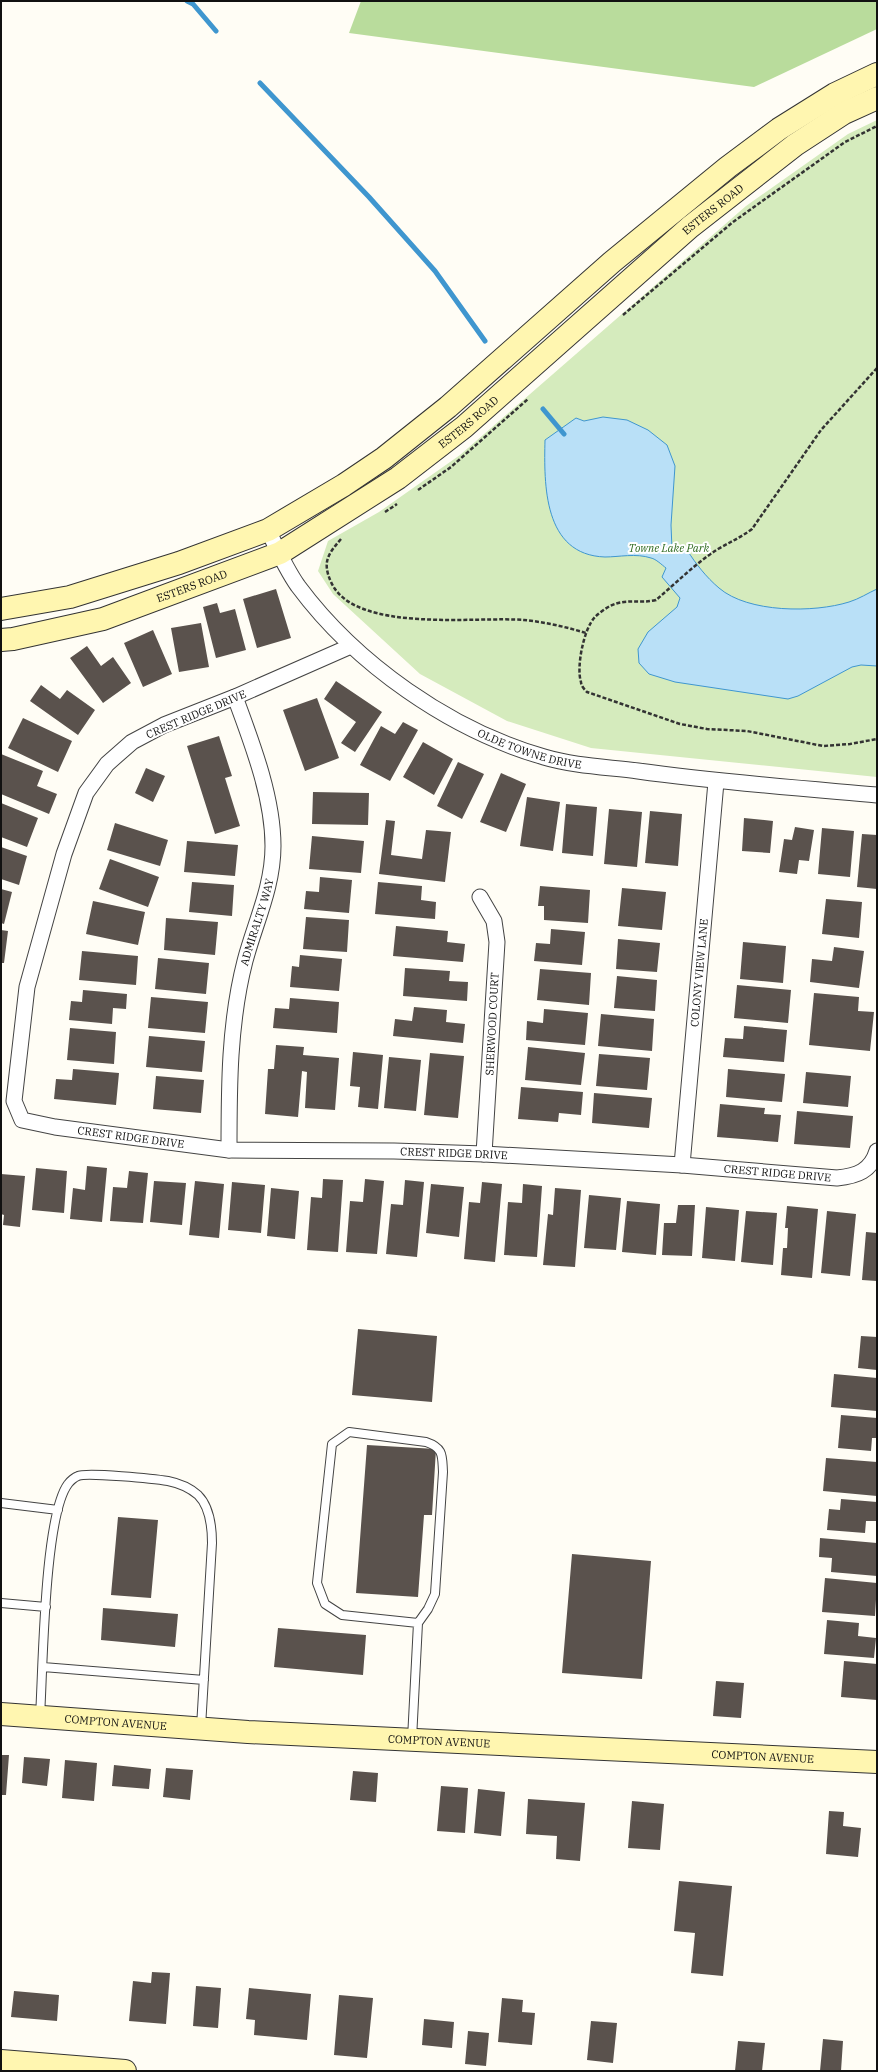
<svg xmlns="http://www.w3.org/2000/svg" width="878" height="2072" font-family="'IBM Plex Serif',serif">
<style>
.green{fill:#d5ebbd}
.forest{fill:#b9dc9c}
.water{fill:#b9e0f7;stroke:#3f96cf}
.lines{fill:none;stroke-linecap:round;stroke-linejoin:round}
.stream{stroke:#3f96cf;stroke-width:5}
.building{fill:#5a524d}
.lane-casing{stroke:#444;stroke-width:10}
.street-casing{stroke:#444;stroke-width:17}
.secondary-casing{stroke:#333;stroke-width:24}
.path{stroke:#333;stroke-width:2.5;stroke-dasharray:4 2;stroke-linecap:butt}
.lane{stroke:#fff;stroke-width:8}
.street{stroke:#fff;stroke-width:15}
.secondary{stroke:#fff6b0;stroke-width:22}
.labels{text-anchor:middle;stroke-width:4;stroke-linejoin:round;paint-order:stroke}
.street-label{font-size:11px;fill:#111;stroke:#fff}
.park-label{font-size:11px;font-style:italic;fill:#2f6b1f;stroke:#fff}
</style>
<rect width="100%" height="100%" fill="#fffdf5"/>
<path class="green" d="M877,120V777L591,748L507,721L420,674L333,594L318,571L328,541L379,512L460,455L746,206L848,134Z"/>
<path class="forest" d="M361,1H877V29L754,87L349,33Z"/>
<path class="water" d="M603,417L627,420L648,430L667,445L675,466L671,525L672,549L676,553L687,550C696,564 706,577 719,588C748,613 814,613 849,602C859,599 868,593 877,589V666L861,665L852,667L798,696L788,699L675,682L649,674L639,663L638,649L648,632L677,607L680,598L662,577L666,568C662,565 656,559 651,558C636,553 619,557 605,557C543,555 544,484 545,440L576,418L584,421Z"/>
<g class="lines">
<path class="stream" d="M187,1L193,4L216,31
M260,83L369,197L435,271L485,341
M543,409L564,434"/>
</g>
<path class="building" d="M276,589L291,638L257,648L243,599Z
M217,603L220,613L235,609L246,650L216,658L203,607Z
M201,623L209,667L179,672L171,628Z
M153,630L172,674L143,687L124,643Z
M87,646L101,666L113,657L131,683L103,703L70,658Z
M336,681L382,712L355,752L341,743L356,722L324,699Z
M41,685L60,699L67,690L95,710L78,735L30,701Z
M317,698L339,758L305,771L283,710Z
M23,718L72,741L58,772L8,748Z
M403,722L418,730L390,781L360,765L381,726L395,734Z
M219,736L232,776L225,778L240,826L215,834L187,746Z
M423,742L453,759L434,795L403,777Z
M1,754L43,771L37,786L57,794L49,814L1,794Z
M458,762L484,774L462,819L437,806Z
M146,768L165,776L153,802L135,793Z
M501,773L526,784L506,832L480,822Z
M313,792L369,793L368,825L312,824Z
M527,797L560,802L553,851L520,846Z
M1,803L38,818L27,847L1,837Z
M566,804L597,807L593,856L562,853Z
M609,809L642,812L637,867L604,864Z
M650,811L682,814L678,866L645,863Z
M744,818L773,821L770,853L742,851Z
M386,820L395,821L391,855L422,859L426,830L451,832L445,882L379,874Z
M115,823L168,840L160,866L107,850Z
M795,827L814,830L809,861L799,860L797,874L779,872L784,839L792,840Z
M822,828L854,831L850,877L818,874Z
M862,834L877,835V889L857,887Z
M312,836L364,841L361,873L309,869Z
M187,841L238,845L235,876L184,872Z
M1,847L27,856L19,885L1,879Z
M110,859L159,877L148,907L99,889Z
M320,877L352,880L349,913L304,909L306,891L319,892Z
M192,882L234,885L232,916L189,912Z
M378,882L422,886L421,900L436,902L435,919L375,914Z
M540,886L590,890L588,923L544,920V906H538Z
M622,888L666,892L662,930L618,926Z
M1,889L12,892L4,924L1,923Z
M826,899L862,902L859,938L822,934Z
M93,901L145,912L138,945L86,934Z
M306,917L349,920L347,952L303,949Z
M166,918L218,922L215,955L164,950Z
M396,926L448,931L447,942L465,944L463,962L393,956Z
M551,929L585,932L582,965L534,961L536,943L550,944Z
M1,930L8,931L4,963H1Z
M618,939L660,943L657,972L616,969Z
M743,942L786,946L783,983L740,979Z
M834,947L864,951L859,988L810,982L812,959L832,961Z
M82,951L138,956L136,985L79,980Z
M300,955L342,959L339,991L290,987L292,966L299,967Z
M158,958L209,963L206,994L155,989Z
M405,968L450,971L449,981L468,982L467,1001L403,996Z
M540,969L591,973L589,1005L537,1000Z
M617,976L657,980L655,1011L614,1008Z
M737,985L791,990L788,1023L734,1018Z
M83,990L127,994L126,1009L113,1008L112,1024L69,1020L71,1001L82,1002Z
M814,993L859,997L858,1011L874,1012L870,1051L809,1045Z
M151,997L208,1002L205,1033L148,1028Z
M290,998L339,1002L337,1033L273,1028L275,1008L289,1009Z
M414,1007L447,1010L446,1022L465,1024L463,1043L393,1036L395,1019L412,1021Z
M544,1009L588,1013L585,1045L526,1040L527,1021L543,1023Z
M601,1014L654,1019L652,1051L598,1046Z
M744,1026L787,1030L784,1062L723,1057L725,1038L743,1039Z
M70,1028L116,1032L114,1064L67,1060Z
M149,1036L205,1041L202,1072L146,1067Z
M276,1045L304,1047L303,1055L339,1058L335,1110L305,1108L307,1072L302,1071L298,1117L265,1114L268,1069H274Z
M528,1047L585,1053L581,1085L525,1080Z
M353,1052L383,1055L378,1109L358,1107L360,1087L350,1086Z
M430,1053L464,1056L458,1118L424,1115Z
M599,1054L650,1058L647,1090L596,1086Z
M389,1057L421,1060L416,1111L384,1108Z
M73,1069L119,1073L116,1105L54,1099L56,1079L72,1080Z
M728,1069L785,1074L782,1102L726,1097Z
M806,1072L851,1076L848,1107L803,1103Z
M156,1076L204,1080L201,1113L153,1109Z
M521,1087L583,1092L581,1115L559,1113L558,1122L518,1119Z
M594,1093L652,1098L649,1128L592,1123Z
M720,1104L765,1108L764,1114L781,1115L778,1142L717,1137Z
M797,1111L853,1116L850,1148L794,1144Z
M87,1166L107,1168L102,1222L70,1219L73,1188L85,1190Z
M36,1168L67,1171L64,1213L32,1210Z
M129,1171L148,1173L143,1223L110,1221L113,1187L127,1188Z
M1,1174L25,1176L20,1227L3,1225L4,1215L1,1214Z
M323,1179L343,1180L338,1252L307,1250L311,1197L322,1198Z
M365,1179L384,1181L377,1254L346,1252L350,1201L363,1202Z
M405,1180L424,1182L417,1257L386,1254L391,1204L403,1205Z
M154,1181L186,1183L182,1225L150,1222Z
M195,1181L224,1184L219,1238L189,1235Z
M232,1182L265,1185L261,1233L228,1230Z
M482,1182L502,1184L495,1262L464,1259L469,1202L480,1203Z
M431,1184L464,1187L459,1237L426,1233Z
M523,1184L542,1186L537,1257L504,1255L508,1202L522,1203Z
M271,1188L299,1191L295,1239L267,1236Z
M555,1188L581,1190L575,1267L543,1265L548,1214L553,1215Z
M589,1195L621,1198L616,1250L584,1248Z
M627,1201L660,1204L656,1255L622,1252Z
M678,1205H695L692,1256L662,1255L664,1223H676Z
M787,1206L818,1209L812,1278L781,1275L783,1248H787L788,1228H785Z
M706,1207L739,1210L735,1261L702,1258Z
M746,1211L777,1213L773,1265L741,1262Z
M827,1211L856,1214L850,1276L821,1273Z
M866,1232L877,1233V1281L862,1280Z
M358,1329L437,1336L432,1402L352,1395Z
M861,1336L877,1337V1370L858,1368Z
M834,1374L877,1378V1411L831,1407Z
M841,1415L877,1418V1438H872L871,1451L838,1448Z
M367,1445L436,1449L432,1515H424L418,1597L356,1593Z
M826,1458L877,1462V1496L823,1491Z
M841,1499L877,1502V1521H866L865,1533L827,1530L829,1509L840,1510Z
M118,1517L158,1520L151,1598L111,1595Z
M820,1538L877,1543V1576L831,1572L832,1558L819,1557Z
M572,1554L651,1561L642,1679L562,1673Z
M825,1578L877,1583L875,1616L822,1612Z
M103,1608L178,1614L175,1647L101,1640Z
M827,1620L859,1623L858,1636L876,1638L874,1658L824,1654Z
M278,1628L366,1635L363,1675L274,1667Z
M844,1661L877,1664V1700L841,1697Z
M716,1681L744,1683L741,1718L713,1716Z
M1,1755H9L6,1795H1Z
M24,1757L50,1759L47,1786L22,1783Z
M65,1760L97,1763L94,1801L62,1798Z
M114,1765L151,1769L149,1789L112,1786Z
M166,1768L193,1770L190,1800L163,1797Z
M353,1771L378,1773L376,1802L350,1800Z
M441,1786L468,1788L465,1833L437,1831Z
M478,1789L505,1792L501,1836L474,1833Z
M528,1799L585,1803L580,1861L556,1859L557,1836L526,1834Z
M632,1801L664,1804L660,1850L628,1848Z
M829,1811L844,1812L843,1826L861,1828L858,1857L826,1854Z
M679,1881L732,1886L723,1976L691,1973L695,1933L674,1931Z
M152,1972L170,1973L166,2024L129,2021L133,1981L151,1983Z
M196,1986L221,1988L218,2028L193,2026Z
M249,1988L311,1994L307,2040L254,2035L255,2020L246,2019Z
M14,1991L59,1995L57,2021L11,2017Z
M339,1995L373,1998L367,2058L334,2055Z
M502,1998L523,2000L522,2012L535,2013L532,2045L498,2042Z
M424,2019L454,2022L452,2048L422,2045Z
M591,2021L617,2023L613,2063L587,2060Z
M468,2031L489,2033L486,2066L465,2064Z
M823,2039L843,2041L841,2071H820Z
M738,2041L765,2043L762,2071H735Z"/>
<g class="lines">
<defs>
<path id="lane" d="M1,1503L58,1510
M1,1603L46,1607
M43,1667L204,1680
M40,1716C43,1670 44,1516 68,1484C70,1481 75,1477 78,1476C86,1472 156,1479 168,1481C178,1483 190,1488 198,1495C210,1507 212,1528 212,1543L201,1727
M412,1739L418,1623L342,1615L325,1604L317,1583L332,1444L349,1432L426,1442C444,1448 442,1456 443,1472L435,1594L428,1609L418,1623"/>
<g id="street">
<path id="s1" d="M268,530C277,549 286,569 298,586C356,664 450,730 544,757C574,766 607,767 638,771C717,782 797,788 877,795"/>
<path id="s2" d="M351,646L235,697L164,725L132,742L107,764L86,793L64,854L27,987L14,1101L22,1120L55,1127L229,1150L394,1151L484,1154L682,1165L837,1178C857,1176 871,1171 877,1151"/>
<path d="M480,897L494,921L497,942L484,1154"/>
<path id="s3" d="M229,1150C229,1087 229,1023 245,961C255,923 273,887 273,846C273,797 252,743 235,697"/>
<path id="s4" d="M682,1165L716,782"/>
</g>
<g id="secondary">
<path d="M1,609L70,597L179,563L268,530L344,485L384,458L448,407L612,262L728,167L779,129L835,94L877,74"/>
<path id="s5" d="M1,640L13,639L103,619L280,553L398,478L464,427L690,227L795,145L844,113L877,98"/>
<path id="s6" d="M1,1714L248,1732L877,1762"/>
<path d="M1,2061L125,2071"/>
</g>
</defs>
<use href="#lane" class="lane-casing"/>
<use href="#street" class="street-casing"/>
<use href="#secondary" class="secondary-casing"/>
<path class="path" d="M623,315L733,222L845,142L877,126
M877,368L821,430L752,529C740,538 730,542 718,549C696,563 676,583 656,600C639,604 627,598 610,606C606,608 599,613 595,617C584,628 576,667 581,682C581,686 585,690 587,692L680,724L707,729L747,731L823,746L850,744L877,739
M418,490L451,467L528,399
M385,512L397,504
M341,539C328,554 322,562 331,582C354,634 477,616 524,620C545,622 566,627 586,633"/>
<use href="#lane" class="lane"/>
<use href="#street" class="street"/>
<use href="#secondary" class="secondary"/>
</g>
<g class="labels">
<g class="street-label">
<text dy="4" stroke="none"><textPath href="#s5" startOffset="847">ESTERS ROAD</textPath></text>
<text dy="4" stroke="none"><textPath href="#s5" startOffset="523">ESTERS ROAD</textPath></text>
<text dy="4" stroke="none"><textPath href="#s5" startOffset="199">ESTERS ROAD</textPath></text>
<text transform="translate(196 714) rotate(-23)" y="4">CREST RIDGE DRIVE</text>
<text dy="4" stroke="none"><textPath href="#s1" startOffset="352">OLDE TOWNE DRIVE</textPath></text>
<text dy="4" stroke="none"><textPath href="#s3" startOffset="231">ADMIRALTY WAY</textPath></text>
<text dy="4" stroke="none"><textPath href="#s4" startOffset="193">COLONY VIEW LANE</textPath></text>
<text transform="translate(492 1024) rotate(-87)" y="4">SHERWOOD COURT</text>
<text dy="4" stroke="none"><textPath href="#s2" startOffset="757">CREST RIDGE DRIVE</textPath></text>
<text dy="4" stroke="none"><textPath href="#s2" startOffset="1081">CREST RIDGE DRIVE</textPath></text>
<text dy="4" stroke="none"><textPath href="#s2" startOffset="1405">CREST RIDGE DRIVE</textPath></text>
<text dy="4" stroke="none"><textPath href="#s6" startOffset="115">COMPTON AVENUE</textPath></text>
<text dy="4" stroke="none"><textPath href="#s6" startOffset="439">COMPTON AVENUE</textPath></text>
<text dy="4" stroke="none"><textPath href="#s6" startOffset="763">COMPTON AVENUE</textPath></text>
</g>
<g class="park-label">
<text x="669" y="552">Towne Lake Park</text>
</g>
</g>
<rect width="878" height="2072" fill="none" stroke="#111111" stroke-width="4"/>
</svg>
